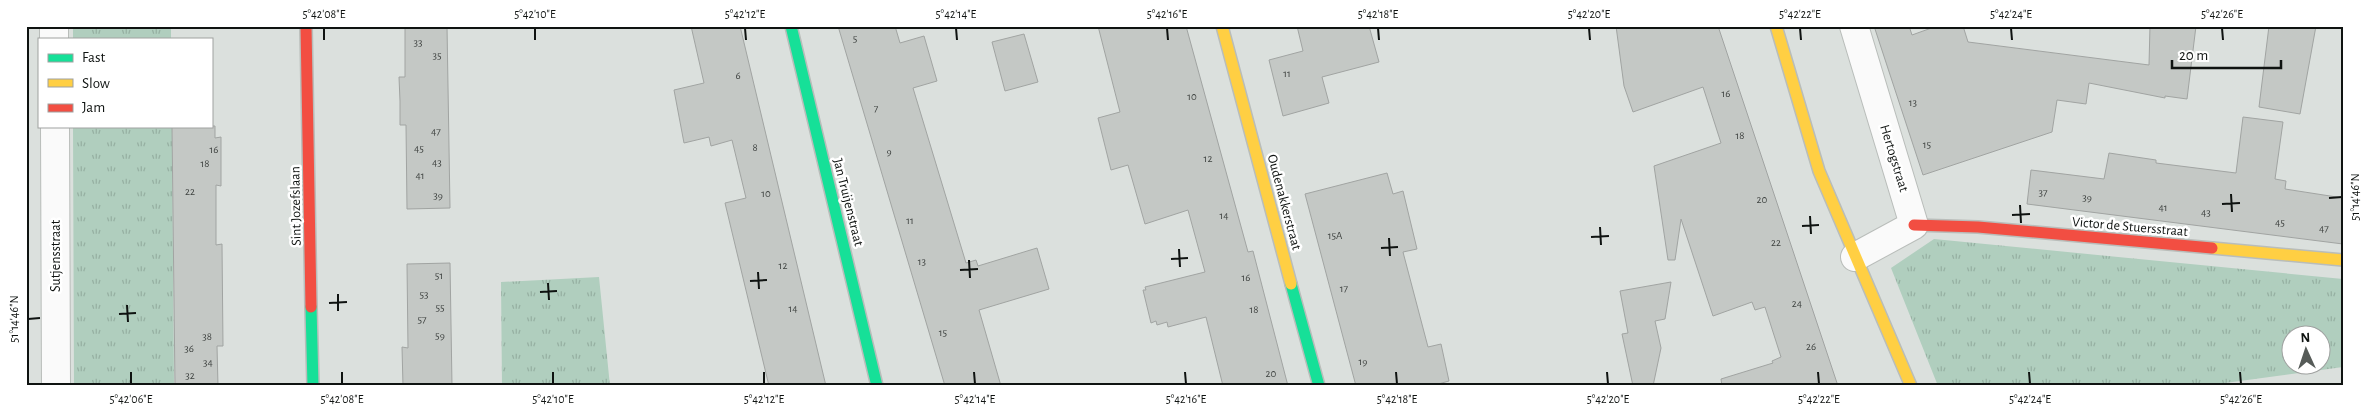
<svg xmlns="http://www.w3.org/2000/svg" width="2369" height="412" font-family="'Alegreya Sans',sans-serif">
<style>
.grass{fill:url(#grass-tufts);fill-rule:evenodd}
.building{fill:#c4c8c5;stroke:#a1a4a2}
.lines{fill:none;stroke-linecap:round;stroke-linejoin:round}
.street-casing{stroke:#b9bdba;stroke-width:30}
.fast-casing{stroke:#b9bdba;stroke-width:14}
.slow-casing{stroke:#b9bdba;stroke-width:14}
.jam-casing{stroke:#b9bdba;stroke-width:14}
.street{stroke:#fafafa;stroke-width:28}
.fast{stroke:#16e098;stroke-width:11}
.slow{stroke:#ffcf43;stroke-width:11}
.jam{stroke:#f24e42;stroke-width:11}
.ticks{fill:none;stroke:#0f1311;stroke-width:2}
.labels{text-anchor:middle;stroke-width:5;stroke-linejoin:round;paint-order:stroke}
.number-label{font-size:11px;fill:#3d413f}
.street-label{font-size:14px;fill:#0f1311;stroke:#fff}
.neatline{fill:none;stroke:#0f1311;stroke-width:2}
.ticks-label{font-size:12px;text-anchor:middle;fill:#0f1311}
</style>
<defs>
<pattern id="grass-tufts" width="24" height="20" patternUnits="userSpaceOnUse" patternTransform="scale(1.25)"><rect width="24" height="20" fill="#b0cebe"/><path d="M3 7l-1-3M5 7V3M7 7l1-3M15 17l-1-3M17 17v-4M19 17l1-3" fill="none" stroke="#96b0a2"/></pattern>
</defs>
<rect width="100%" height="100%" fill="#dbe0dd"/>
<path class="grass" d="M73,26H171V39H73Z
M73,126H172L174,386H74Z
M1934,239L2343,279V367L2203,386H1938L1891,268ZM2292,334H2322V364H2292Z
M599,277L610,386H502L501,282Z"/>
<path class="building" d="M405,26H447L450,208L407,209L406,125H400V101L399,77H405Z
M691,26H740L826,386H769L725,203L746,198L732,140L711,146L709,137L684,143L674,90L704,83Z
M838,26H895L900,43L924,36L937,81L913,88L966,263L976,260L978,266L1037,248L1049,289L979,310L1001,386H945Z
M1098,26H1186L1248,252L1253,251L1288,386H1223L1206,317L1168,327L1167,322L1157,325L1156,321L1151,323L1143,290H1146L1145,287L1205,272L1188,210L1145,224L1128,165L1111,170L1098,118L1120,112Z
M1297,26H1369L1379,62L1322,77L1329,103L1283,116L1269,60L1303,51Z
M1616,26H1718L1838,386H1722L1721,379L1773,363L1772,361L1781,357L1765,307L1755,310L1752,302L1713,316L1681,219L1675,260H1668L1654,166L1721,143L1703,87L1633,112L1624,86Z
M1874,26H1909L1912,35L1937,26H1963L1968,42L2149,65L2150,26H2196L2187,99L2165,96V98L2089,83L2086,104L2057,100L2052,132L1923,175Z
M2269,26H2316L2300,114L2259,107Z
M1024,34L1038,82L1005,91L992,42Z
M2243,117L2283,122L2275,179L2286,181L2285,189L2343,198V244L2027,204L2031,170L2104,179L2109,153L2156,160V163L2236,173Z
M172,126H215V138L221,137V186L216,185V245L222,244L223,346H217L218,386H175Z
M1387,173L1393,194L1403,191L1417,249L1403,252L1428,347L1441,344L1449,381L1431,386H1356L1305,194Z
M450,263L452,386H403L402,347L408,348L407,264Z
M1671,282L1665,319L1655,321L1661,348L1653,386H1633L1622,334L1628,333L1620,291Z"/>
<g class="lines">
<defs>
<path id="street" d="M54,26V39
M1854,26L1914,225L1855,257
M55,126L56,386"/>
<path id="fast" d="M791,26L877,386
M1291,284L1319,386
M311,307L313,386"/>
<path id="slow" d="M1222,26L1291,284
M1776,26L1819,171L1911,386
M2212,248L2343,260"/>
<path id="jam" d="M306,26L311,307
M1914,225L1978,227L2212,248"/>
</defs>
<use href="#street" class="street-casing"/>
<use href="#fast" class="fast-casing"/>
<use href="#slow" class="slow-casing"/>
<use href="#jam" class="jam-casing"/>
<use href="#street" class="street"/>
<use href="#fast" class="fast"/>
<use href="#slow" class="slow"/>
<use href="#jam" class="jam"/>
</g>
<path class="ticks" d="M324,28V40M535,28V40M745,28L746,40M956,28L957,40M1167,28L1168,40M1378,28L1379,40M1589,28L1590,40M1800,28L1801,40M2011,28L2012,40M2222,28L2223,40M2231,194L2232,212M2329,198L2342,197M2222,204L2240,203M2020,205L2021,223M2012,215L2030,214M1810,216L1811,234M1802,226L1819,225M1600,227L1601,245M1591,237L1609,236M1389,238L1390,256M1381,248L1398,247M1179,249L1180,267M1171,259L1188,258M969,260L970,278M960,270L978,269M758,272L759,289M750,281L767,280M548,283L549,300M540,292L557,291M338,294V311M329,303L347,302M127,305L128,322M119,314L136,313M28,319L40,318M131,372V384M342,372V384M553,372V384M764,372V384M974,372L975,384M1185,372L1186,384M1396,372L1397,384M1607,372L1608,384M1818,372L1819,384M2029,372L2030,384M2240,372L2241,384"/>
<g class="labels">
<g class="number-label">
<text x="855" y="42">5</text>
<text x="418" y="46">33</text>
<text x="437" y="59">35</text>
<text x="1287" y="77">11</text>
<text x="738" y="79">6</text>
<text x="1726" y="97">16</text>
<text x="1192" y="100">10</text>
<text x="1913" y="106">13</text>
<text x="876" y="112">7</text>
<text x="436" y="135">47</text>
<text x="1740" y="139">18</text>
<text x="1927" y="148">15</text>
<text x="755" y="151">8</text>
<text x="419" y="152">45</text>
<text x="214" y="153">16</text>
<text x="889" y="155">9</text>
<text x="1208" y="162">12</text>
<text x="437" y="166">43</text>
<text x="205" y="167">18</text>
<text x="420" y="179">41</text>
<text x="190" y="195">22</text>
<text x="2043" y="196">37</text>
<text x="766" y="197">10</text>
<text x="438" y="199">39</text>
<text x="2087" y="201">39</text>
<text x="1762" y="203">20</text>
<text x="2163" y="211">41</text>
<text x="2206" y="216">43</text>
<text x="1224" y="219">14</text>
<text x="910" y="224">11</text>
<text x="2280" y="226">45</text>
<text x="2324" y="232">47</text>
<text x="1335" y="239">15A</text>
<text x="1776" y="246">22</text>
<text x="922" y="265">13</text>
<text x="783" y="269">12</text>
<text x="439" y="279">51</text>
<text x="1246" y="281">16</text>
<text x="1344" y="292">17</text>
<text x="424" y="298">53</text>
<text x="1797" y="307">24</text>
<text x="440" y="311">55</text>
<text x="793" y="312">14</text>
<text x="1254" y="313">18</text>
<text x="422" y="323">57</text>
<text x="943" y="336">15</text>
<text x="440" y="339">59</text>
<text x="207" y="340">38</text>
<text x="1811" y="350">26</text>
<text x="189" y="352">36</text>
<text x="1363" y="365">19</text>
<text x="208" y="366">34</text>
<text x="1271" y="377">20</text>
<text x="190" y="379">32</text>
</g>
<g class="street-label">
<text transform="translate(1895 158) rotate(73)" y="5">Hertogstraat</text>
<text transform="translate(849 202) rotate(76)" y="5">Jan Truijenstraat</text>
<text transform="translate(1285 202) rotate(75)" y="5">Oudenakkerstraat</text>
<text transform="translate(295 206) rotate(-91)" y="5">Sint Jozefslaan</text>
<text transform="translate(2130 226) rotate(5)" y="5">Victor de Stuersstraat</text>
<text transform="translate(55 256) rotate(-90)" y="5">Sutjensstraat</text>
</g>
</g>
<rect width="2369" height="412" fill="none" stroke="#ffffff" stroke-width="55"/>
<rect x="38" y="38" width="175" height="90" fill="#ffffff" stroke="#9fa1a0"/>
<rect x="48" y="54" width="25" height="8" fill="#16e098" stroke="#9fa1a0"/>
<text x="82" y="62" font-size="15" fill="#0f1311">Fast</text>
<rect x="48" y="79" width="25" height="8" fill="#ffcf43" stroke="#9fa1a0"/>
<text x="82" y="88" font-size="15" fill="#0f1311">Slow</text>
<rect x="48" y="104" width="25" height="8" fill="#f24e42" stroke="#9fa1a0"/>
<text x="82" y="112" font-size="15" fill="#0f1311">Jam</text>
<g transform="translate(2306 350) rotate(357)"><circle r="24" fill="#ffffff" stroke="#9fa1a0"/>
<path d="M0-4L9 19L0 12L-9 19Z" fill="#565b58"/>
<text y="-8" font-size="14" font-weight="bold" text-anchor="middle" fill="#0f1311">N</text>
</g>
<path d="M2172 60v8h109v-8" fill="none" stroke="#0f1311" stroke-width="2.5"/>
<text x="2179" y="60" font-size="15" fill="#0f1311" stroke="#ffffff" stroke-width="4" paint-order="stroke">20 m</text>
<rect x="28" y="28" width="2314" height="356" class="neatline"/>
<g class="ticks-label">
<text x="324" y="18">5°42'08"E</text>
<text x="535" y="18">5°42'10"E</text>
<text x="745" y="18">5°42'12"E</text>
<text x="956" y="18">5°42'14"E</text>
<text x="1167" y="18">5°42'16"E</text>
<text x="1378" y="18">5°42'18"E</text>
<text x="1589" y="18">5°42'20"E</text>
<text x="1800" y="18">5°42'22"E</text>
<text x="2011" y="18">5°42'24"E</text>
<text x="2222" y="18">5°42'26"E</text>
<text transform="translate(2355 197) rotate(-90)" y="4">51°14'46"N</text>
<text transform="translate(14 319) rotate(-90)" y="4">51°14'46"N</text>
<text x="131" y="403">5°42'06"E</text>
<text x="342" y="403">5°42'08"E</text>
<text x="553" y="403">5°42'10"E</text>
<text x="764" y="403">5°42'12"E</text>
<text x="975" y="403">5°42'14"E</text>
<text x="1186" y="403">5°42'16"E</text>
<text x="1397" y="403">5°42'18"E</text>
<text x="1608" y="403">5°42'20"E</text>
<text x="1819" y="403">5°42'22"E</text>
<text x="2030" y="403">5°42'24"E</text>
<text x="2241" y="403">5°42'26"E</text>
</g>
</svg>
